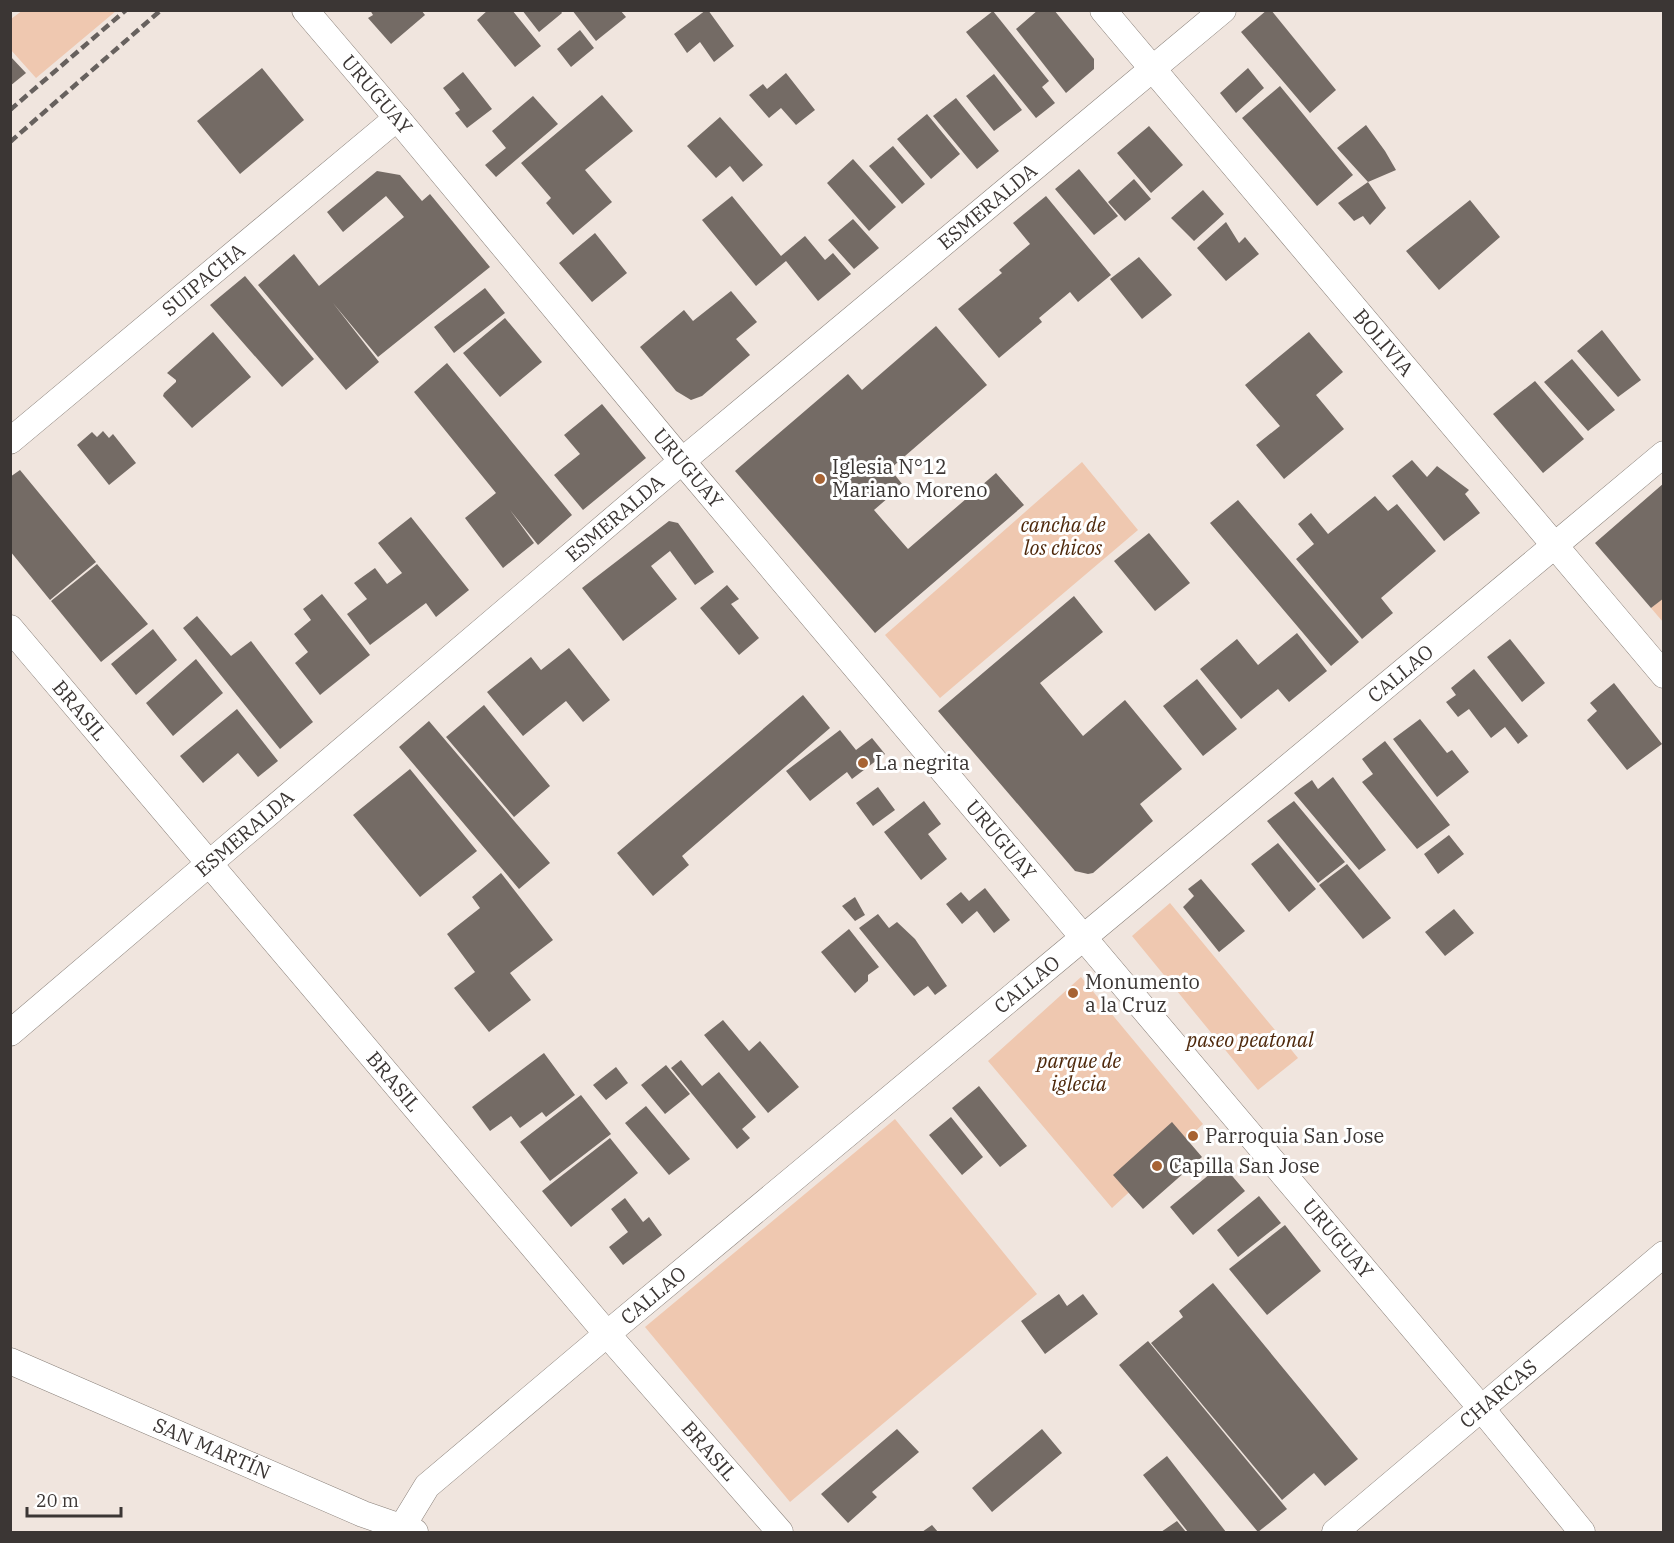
<svg xmlns="http://www.w3.org/2000/svg" width="1674" height="1543" font-family="'IBM Plex Serif',serif">
<style>
.green{fill:#efc8b0}
.building{fill:#746b65}
.lines{fill:none;stroke-linecap:round;stroke-linejoin:round}
.minor-casing{stroke:#887f78;stroke-width:27}
.minor{stroke:#fff;stroke-width:26}
.rail{stroke:#67615e;stroke-width:4.5;stroke-dasharray:9 4.5;stroke-linecap:butt}
.poi-dot{fill:#a76333;stroke:#fff;stroke-width:2}
.labels{text-anchor:middle;stroke-width:6;stroke-linejoin:round;paint-order:stroke}
.street-label{font-size:20px;fill:#3b3634;stroke:#fff}
.poi-label{font-size:20px;fill:#3b3634;stroke:#fff;text-anchor:start}
.park-label{font-size:20px;font-style:italic;fill:#4e280b;stroke:#fff}
</style>
<rect width="100%" height="100%" fill="#f0e5de"/>
<path class="green" d="M23,10H116V11L36,78L11,50V19Z
M1082,462L1138,530L940,698L885,635Z
M1663,598V622L1651,608Z
M1170,903L1298,1058L1258,1090L1132,936Z
M1081,977L1203,1124L1112,1208L988,1061Z
M895,1119L1037,1294L790,1502L645,1327Z"/>
<path class="building" d="M370,10H421L425,15L391,44L368,18L373,15Z
M488,10H512L541,46L515,67L477,20Z
M522,10H560L562,13L539,32Z
M572,10H620L626,17L596,41Z
M706,10H708L734,46L714,62L700,42L687,53L674,34Z
M1038,10H1054L1094,59V69L1066,93L1016,29Z
M1267,10H1271L1336,90L1310,113L1241,32Z
M993,11L1049,81L1042,87L1055,103L1036,118L966,32Z
M580,30L594,48L571,67L557,49Z
M10,56L26,73L10,86Z
M262,68L304,120L240,174L197,121Z
M1248,68L1264,88L1236,113L1220,93Z
M463,72L492,109L467,128L455,113L460,110L443,88Z
M786,73L815,110L796,125L781,108L769,118L749,95L763,84L767,89Z
M994,74L1022,110L994,131L966,96Z
M1280,86L1353,175L1317,206L1242,118Z
M602,95L633,131L585,170L612,202L573,235L546,203L551,198L521,163Z
M533,96L558,124L496,177L485,165L506,148L492,131Z
M956,98L999,151L977,169L933,116Z
M927,114L960,154L931,179L897,139Z
M720,117L763,165L743,182L730,166L716,178L687,146Z
M1366,125L1385,151L1396,170L1368,182L1337,148Z
M1149,126L1183,165L1151,193L1117,153Z
M893,146L925,184L902,204L869,166Z
M853,159L896,207L869,231L827,183Z
M1079,169L1118,216L1094,235L1055,189Z
M377,171L400,175L422,201L430,194L490,267L378,357L333,303L379,362L346,390L258,285L294,254L319,286L404,217L386,196L343,232L327,212Z
M1134,179L1151,199L1125,221L1108,202Z
M1368,182L1386,208L1370,225L1363,216L1354,221L1338,203Z
M1203,190L1224,214L1194,241L1171,218Z
M732,196L781,256L805,236L825,260L833,253L851,274L818,301L786,261L756,286L702,220Z
M1046,196L1111,275L1078,302L1070,292L1039,318L1042,322L999,358L958,309L1002,273L999,270L1030,244L1013,223Z
M1470,200L1500,237L1439,290L1406,251Z
M853,219L879,248L854,269L828,240Z
M1226,222L1239,243L1245,237L1259,254L1226,281L1197,248Z
M595,233L627,273L592,302L559,263Z
M1139,257L1172,295L1142,319L1110,279Z
M245,276L314,359L282,387L210,305Z
M485,288L505,313L454,353L434,327Z
M731,291L757,322L736,339L750,355L702,396L691,400L676,391L640,347L684,310L693,321Z
M505,318L542,362L500,397L463,353Z
M936,326L987,385L890,469L903,485L874,510L908,549L996,473L1024,505L875,633L735,471L848,374L862,390Z
M1602,330L1641,380L1618,397L1577,351Z
M213,332L251,377L192,428L163,396L164,393L176,382V380L167,373Z
M1309,332L1343,372L1316,395L1344,429L1284,479L1256,445L1280,426L1245,385Z
M1572,359L1615,410L1588,431L1544,382Z
M447,363L572,515L538,545L510,510L534,543L503,568L465,518L496,493L414,392Z
M1535,381L1584,439L1543,473L1493,414Z
M602,404L646,458L583,510L554,475L580,454L564,435Z
M103,431L109,438L113,434L136,463L109,485L77,445L92,432L97,437Z
M1412,460L1427,477L1437,466L1469,490L1465,494L1480,513L1444,541L1392,476Z
M20,470L96,562L50,600L10,551V477Z
M1664,483V598L1651,608L1595,543Z
M1375,496L1388,511L1397,504L1436,551L1381,598L1393,613L1362,639L1296,559L1314,544L1298,524L1311,513L1328,534Z
M1238,500L1359,642L1331,666L1210,523Z
M411,517L469,590L436,617L426,603L370,645L347,614L367,599L354,583L375,568L387,584L402,573L378,543Z
M669,521L678,523L714,572L695,585L670,551L651,566L677,599L623,641L582,588Z
M1149,533L1190,583L1155,611L1114,561Z
M97,564L148,624L101,662L51,601Z
M727,585L739,599L731,604L759,638L739,655L700,608Z
M322,594L370,655L320,695L295,663L308,652L294,634L311,620L303,609Z
M1074,596L1103,632L1040,683L1083,736L1125,700L1182,769L1140,804L1153,821L1093,873L1088,874L1075,871L938,711Z
M197,616L231,656L251,641L313,722L280,749L183,628Z
M153,629L177,660L136,695L111,664Z
M1297,633L1327,671L1289,702L1278,689L1241,719L1200,669L1237,639L1258,665Z
M1510,639L1545,683L1522,702L1487,657Z
M569,648L610,700L583,722L566,701L523,736L487,692L531,657L541,670Z
M196,659L223,693L173,736L146,703Z
M1474,669L1528,736L1518,744L1505,727L1491,738L1469,709L1458,717L1446,702L1456,695L1451,688Z
M1197,679L1237,729L1203,756L1163,706Z
M1614,683L1662,744L1627,770L1587,720L1597,711L1590,703Z
M803,695L830,728L682,856L689,865L653,896L617,853Z
M484,705L550,786L514,817L446,737Z
M237,709L278,761L258,777L238,753L203,783L180,756Z
M1420,719L1447,753L1452,750L1469,772L1437,797L1393,739Z
M429,721L550,863L519,889L399,747Z
M840,730L856,750L872,738L885,754L852,779L847,772L810,801L786,771Z
M1385,741L1450,825L1417,849L1362,782L1373,774L1362,759Z
M410,769L477,851L420,897L353,815Z
M1333,777L1386,850L1359,870L1294,793L1312,780L1318,789Z
M878,787L895,810L873,826L856,803Z
M924,801L941,824L928,834L947,859L921,880L884,832Z
M1294,801L1345,862L1318,883L1267,821Z
M1449,835L1464,854L1438,874L1424,854Z
M1278,843L1316,889L1289,912L1251,864Z
M1347,864L1391,918L1363,939L1319,885Z
M501,873L553,940L510,973L531,1000L489,1032L454,988L475,972L447,934L480,908L472,897Z
M1201,879L1245,931L1219,952L1183,907L1194,896L1188,889Z
M985,888L1010,920L994,933L977,911L962,924L946,904L961,892L969,901Z
M855,897L865,915L855,921L842,906Z
M1454,909L1474,933L1445,956L1425,932Z
M878,914L889,928L897,922L915,939L947,986L935,995L928,986L914,996L859,928Z
M849,929L879,967L868,975V981L855,993L821,952Z
M723,1020L749,1051L760,1041L799,1087L768,1113L704,1035Z
M544,1053L575,1095L546,1117L542,1112L520,1128L511,1116L490,1131L472,1107Z
M681,1060L702,1086L719,1072L756,1117L742,1129L750,1138L737,1149L671,1068Z
M666,1065L690,1094L665,1114L641,1085Z
M616,1067L628,1083L606,1100L593,1085Z
M979,1086L1027,1146L1000,1167L952,1108Z
M581,1095L611,1134L550,1181L520,1142Z
M646,1106L690,1159L669,1175L625,1123Z
M951,1117L983,1157L962,1175L929,1135Z
M1172,1122L1202,1157L1143,1209L1113,1175Z
M610,1138L638,1173L571,1227L542,1191Z
M1222,1164L1245,1191L1193,1235L1170,1207Z
M1259,1196L1281,1223L1238,1257L1217,1230Z
M625,1198L643,1222L649,1217L662,1235L623,1265L609,1247L628,1232L611,1209Z
M1285,1225L1321,1271L1267,1315L1229,1269Z
M1213,1283L1358,1459L1325,1486L1314,1473L1282,1500L1151,1343L1183,1317L1179,1311Z
M1059,1294L1067,1306L1083,1294L1098,1314L1045,1354L1021,1321Z
M1148,1341L1287,1509L1258,1532L1119,1365Z
M897,1429L919,1452L872,1492L877,1497L848,1523L821,1494Z
M1042,1429L1062,1453L992,1512L972,1488Z
M1167,1456L1226,1532H1188L1143,1475Z
M1177,1521L1186,1532H1161Z
M932,1525L938,1532H922Z"/>
<g class="lines">
<defs>
<g id="minor">
<path id="s1" d="M305,10L397,118L682,461L1083,937L1481,1408L1582,1532"/>
<path id="s2" d="M1103,10L1664,675"/>
<path id="s3" d="M10,441L397,118"/>
<path id="s4" d="M10,628L607,1334L780,1532"/>
<path id="s5" d="M10,1033L682,461L1223,10"/>
<path id="s6" d="M10,1361L363,1514L415,1532"/>
<path id="s7" d="M402,1527L427,1486L607,1334L1554,546L1664,454"/>
<path id="s8" d="M1335,1532L1664,1254"/>
</g>
</defs>
<use href="#minor" class="minor-casing"/>
<use href="#minor" class="minor"/>
<path class="rail" d="M10,110L126,10
M10,142L161,10"/>
</g>
<g class="poi-dot">
<circle cx="820" cy="479" r="6"/>
<circle cx="863" cy="763" r="6"/>
<circle cx="1073" cy="993" r="6"/>
<circle cx="1193" cy="1136" r="6"/>
<circle cx="1157" cy="1166" r="6"/>
</g>
<g class="labels">
<g class="street-label">
<text dy="7" stroke="none"><textPath href="#s1" startOffset="111">URUGUAY</textPath></text>
<text dy="7" stroke="none"><textPath href="#s5" startOffset="1280">ESMERALDA</textPath></text>
<text dy="7" stroke="none"><textPath href="#s3" startOffset="252">SUIPACHA</textPath></text>
<text dy="7" stroke="none"><textPath href="#s2" startOffset="435">BOLIVIA</textPath></text>
<text dy="7" stroke="none"><textPath href="#s1" startOffset="597">URUGUAY</textPath></text>
<text dy="7" stroke="none"><textPath href="#s5" startOffset="794">ESMERALDA</textPath></text>
<text dy="7" stroke="none"><textPath href="#s7" startOffset="1316">CALLAO</textPath></text>
<text dy="7" stroke="none"><textPath href="#s4" startOffset="108">BRASIL</textPath></text>
<text dy="7" stroke="none"><textPath href="#s5" startOffset="308">ESMERALDA</textPath></text>
<text dy="7" stroke="none"><textPath href="#s1" startOffset="1083">URUGUAY</textPath></text>
<text dy="7" stroke="none"><textPath href="#s7" startOffset="830">CALLAO</textPath></text>
<text dy="7" stroke="none"><textPath href="#s4" startOffset="594">BRASIL</textPath></text>
<text dy="7" stroke="none"><textPath href="#s1" startOffset="1605">URUGUAY</textPath></text>
<text dy="7" stroke="none"><textPath href="#s7" startOffset="344">CALLAO</textPath></text>
<text dy="7" stroke="none"><textPath href="#s8" startOffset="214">CHARCAS</textPath></text>
<text dy="7" stroke="none"><textPath href="#s6" startOffset="220">SAN MARTÍN</textPath></text>
<text dy="7" stroke="none"><textPath href="#s4" startOffset="1080">BRASIL</textPath></text>
</g>
<g class="poi-label">
<text x="832" y="474">Iglesia N°12<tspan x="832" dy="23">Mariano Moreno</tspan></text>
<text x="875" y="770">La negrita</text>
<text x="1085" y="989">Monumento<tspan x="1085" dy="23">a la Cruz</tspan></text>
<text x="1205" y="1143">Parroquia San Jose</text>
<text x="1169" y="1173">Capilla San Jose</text>
</g>
<g class="park-label">
<text x="1063" y="532">cancha de<tspan x="1063" dy="23">los chicos</tspan></text>
<text x="1250" y="1047">paseo peatonal</text>
<text x="1079" y="1068">parque de<tspan x="1079" dy="23">iglecia</tspan></text>
</g>
</g>
<rect width="1674" height="1543" fill="none" stroke="#3b3634" stroke-width="24"/>
<path d="M27 1507v9h94v-9" fill="none" stroke="#3b3634" stroke-width="3"/>
<text x="36" y="1507" font-size="18" fill="#3b3634" stroke="#ffffff" stroke-width="4.5" paint-order="stroke">20 m</text>
</svg>
